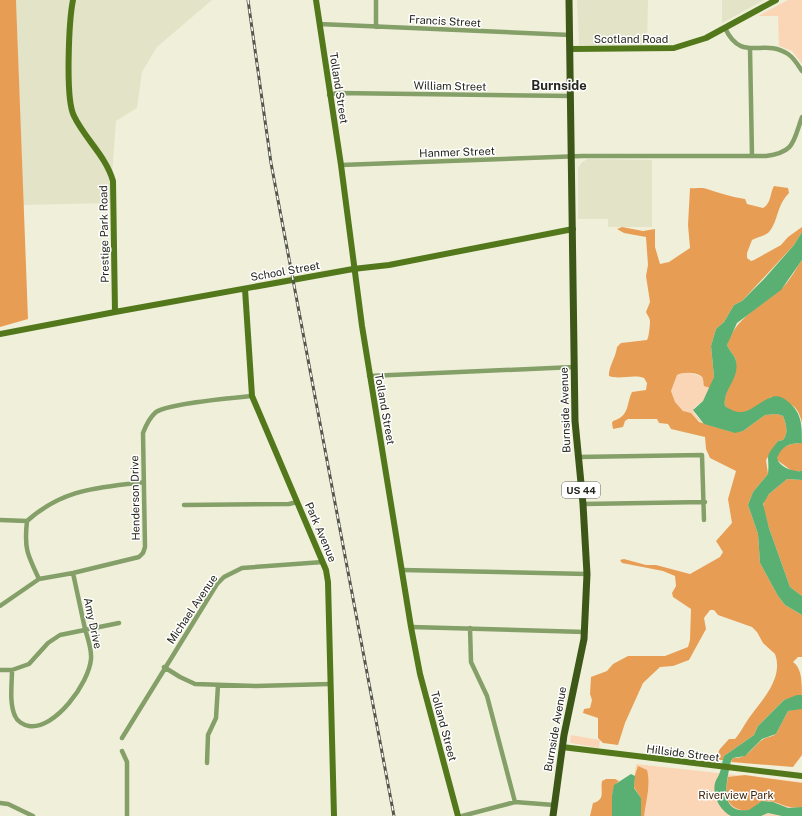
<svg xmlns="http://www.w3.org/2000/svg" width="802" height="816" font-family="'Public Sans',sans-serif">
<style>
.built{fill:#e3e3c7}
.green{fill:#fad6b6}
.forest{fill:#e89d55}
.water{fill:#59b072}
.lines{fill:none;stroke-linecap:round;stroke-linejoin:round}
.street{stroke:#859f68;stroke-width:4.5}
.secondary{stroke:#53781b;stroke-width:6}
.primary{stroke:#3d5718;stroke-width:7}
.rail-casing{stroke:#56564b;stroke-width:3}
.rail{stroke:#fff;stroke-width:1.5;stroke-dasharray:4.5;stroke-linecap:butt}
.labels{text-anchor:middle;stroke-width:3;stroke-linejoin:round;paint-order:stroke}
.shield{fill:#fff;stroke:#676762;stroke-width:1}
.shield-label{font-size:10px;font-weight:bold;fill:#26261f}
.street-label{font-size:11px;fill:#26261f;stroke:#fff}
.park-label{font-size:11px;fill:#422505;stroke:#fff}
.quarter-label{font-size:13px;font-weight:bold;fill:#26261f;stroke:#fff}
</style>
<rect width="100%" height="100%" fill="#f0f0da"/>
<path class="built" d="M16,0H212L157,47L142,72L137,108L116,121L110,203L23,205Z
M577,0H648L647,45H579Z
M722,0H764L722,23Z
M588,159L652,160V227H608V219H578V168L582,162Z"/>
<path class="green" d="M788,0H802V64L792,51L779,46L778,16H758Z
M687,372L700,376L703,379V383L710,388L703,401L694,408L695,414L704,424L683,411L675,402L671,391L677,375Z
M571,735L600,740L599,748L571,743L570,742Z
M636,764L802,782V816H616L631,804Z"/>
<path class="forest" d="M0,0H16L28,319L0,327Z
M774,186L788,188L789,193C776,206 779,220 769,232C765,236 757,237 752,240L747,253V258L751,261L754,260L781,245L788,237L802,227V232L794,245L742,301L734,305L724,322L716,329L711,346L714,377L710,388L704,386C703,383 704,378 701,376C695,372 683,372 677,375L671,391L675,402L683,411L691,413L699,422L732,432L743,431L765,415L777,414L783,416C786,424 789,433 783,440L778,441L766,460L768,474L753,492L748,505L758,534L760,563L778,596L785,605L802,615V657H798L793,662C802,668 802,683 802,695L784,700L758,726L754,735L724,756L723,760H714L720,749L729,739H735C741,732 744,725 749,718C762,700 784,678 775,654L763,643L757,632L752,627L718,615L714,610H710L704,618L706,629L689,660L673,666L660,667L643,683L625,723L618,745L603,743L598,738V718L583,713L584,709L590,708L592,700L590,694L591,677L607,671L613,664L628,656H665L688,647L690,640L691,609L673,597L672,593L676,586L675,576L663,571L622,563L620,560L624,559L646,565H656L690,574L720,557L723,552L716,541L732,523L728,499L736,471L710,458L706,449L705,437L671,429L668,424L659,423L657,419H628L625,421L623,427L613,429L612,423L613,421C630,416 626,404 632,392L646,390L647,383L644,378C633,374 620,380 609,376C608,368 616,357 617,347L621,343L647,340C649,337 650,324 650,321C650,318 647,315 646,312L650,302L646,276L648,265L646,237L624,233L617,229L622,227L643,231L655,229V247L660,264L669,262L690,248L688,225L690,188C696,189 702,187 707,189C719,193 732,197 745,199L747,204L763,208C771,204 770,193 774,186Z
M802,260V423C798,403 788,403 771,397C765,402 747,413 739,413C734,414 729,409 725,406C722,390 738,378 736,361C735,356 729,350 727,345C737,314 763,307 784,286C791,279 796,268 802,260Z
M802,443V471H792L777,460C777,447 790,443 802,443Z
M787,479L802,480V596L790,587L769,528L763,507L764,501L769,494Z
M797,709H802V755L793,767L731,762L733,758C748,759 752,747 762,740C766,737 772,737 776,734L788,711Z
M638,766L647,770C651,785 646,800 644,816H641V798L634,787L635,775Z
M745,775L802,783V807C786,810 780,801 766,801C758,801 756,807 750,810C746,812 741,810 738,809C723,803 726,789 728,777Z
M606,779H615L619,781C609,789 613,804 612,816H590L593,803C606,799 600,792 602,781Z"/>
<path class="water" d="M802,232V260L781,290L737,323L727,345C729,350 735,356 736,361C740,379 722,390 725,406C746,421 753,404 772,397C777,395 782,397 786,400C802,412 802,424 802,443C789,443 782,446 777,458C779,467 793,472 802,471V480L787,479L769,494L763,504L769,528L790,587L802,596V615L785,605L778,596L760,563L758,534L748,505L753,492L768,474C770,453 763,460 778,441L783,440C789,433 786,424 783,416L777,414L765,415L743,431L735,433L704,424L693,410L703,401L714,377L711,346L716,329L724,322L734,305L742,301L764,279L794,245Z
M797,695H802V709L788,711L776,734L762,739L745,756L733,758L731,761C727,780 717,814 749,810L762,801L773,802L788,808L802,807V816H782L768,813L761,816H731C720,810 712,796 715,783C716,779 719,776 720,772C722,767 722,761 724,756L754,735L758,726L784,700Z
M631,774L635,776L634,788L641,798V816H612V795L614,785Z"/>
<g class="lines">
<path class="street" d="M376,0V27
M319,24L570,35
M725,28C742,64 763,37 788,54C794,58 798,65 802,71
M750,48L752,156
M329,95L337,93L571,96
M341,165L582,156H766C795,152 793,142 802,117
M369,376L574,367
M578,457L702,455L704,520
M583,504L705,502
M184,505L289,504L297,502
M0,520L27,521
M402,570L587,574
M39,579C27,554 24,548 27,521C64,488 98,488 144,482
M0,606L39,579L73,573L139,557L143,553L145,547L143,433C146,425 149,418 156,412C170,403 232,398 252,396
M411,627L585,632
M470,628L471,662L487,696L515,802
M164,667L180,677L195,684L256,686L330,684
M0,670H12L29,664L48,643L60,635L119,623
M12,670C12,684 9,703 15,716C17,721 23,725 29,726C55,730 89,683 91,659C92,650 88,639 85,629C81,611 77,592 73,573
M122,738L217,584L224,577L242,568L323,562
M122,751L127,762V816
M207,763L208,735L216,718L218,685
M0,803L8,804L33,816
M462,816L515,802L554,805"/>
<path class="secondary" d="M73,0C69,20 65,99 74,116C85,139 106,156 113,181L115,312
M316,0L341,165L362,326L411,627L420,674L458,816
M570,49L674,48L706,38L776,0
M245,289L252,396L326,570L328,582L334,816
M0,334L115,312L353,269L389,265L573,229
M562,747L802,776"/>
<path class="primary" d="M553,816L564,735L584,639L587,574L583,504L575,421L569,0"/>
<defs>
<path id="rail" d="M248,0L271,163L394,816"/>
</defs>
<use href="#rail" class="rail-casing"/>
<use href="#rail" class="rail"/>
</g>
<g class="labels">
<rect class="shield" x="562" y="482" width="38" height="16" rx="3"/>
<g class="shield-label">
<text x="581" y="494">US 44</text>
</g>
<g class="street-label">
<text transform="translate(445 21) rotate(3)" y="4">Francis Street</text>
<text x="631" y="43">Scotland Road</text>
<text transform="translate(450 86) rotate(1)" y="4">William Street</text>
<text transform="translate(339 88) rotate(81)" y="4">Tolland Street</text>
<text transform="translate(457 152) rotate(-2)" y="4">Hanmer Street</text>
<text transform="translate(104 234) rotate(-91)" y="4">Prestige Park Road</text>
<text transform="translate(285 271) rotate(-10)" y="4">School Street</text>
<text transform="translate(385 409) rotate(80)" y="4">Tolland Street</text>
<text transform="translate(565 410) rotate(-92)" y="4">Burnside Avenue</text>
<text transform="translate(135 498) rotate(-91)" y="4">Henderson Drive</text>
<text transform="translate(321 532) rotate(67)" y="4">Park Avenue</text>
<text transform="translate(192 609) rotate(-56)" y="4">Michael Avenue</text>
<text transform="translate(93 623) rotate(78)" y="4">Amy Drive</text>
<text transform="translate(444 726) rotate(75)" y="4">Tolland Street</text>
<text transform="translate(555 729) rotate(-80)" y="4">Burnside Avenue</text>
<text transform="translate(683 753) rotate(7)" y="4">Hillside Street</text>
</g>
<g class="park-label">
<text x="736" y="799">Riverview Park</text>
</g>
<g class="quarter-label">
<text x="559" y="90">Burnside</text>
</g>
</g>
</svg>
